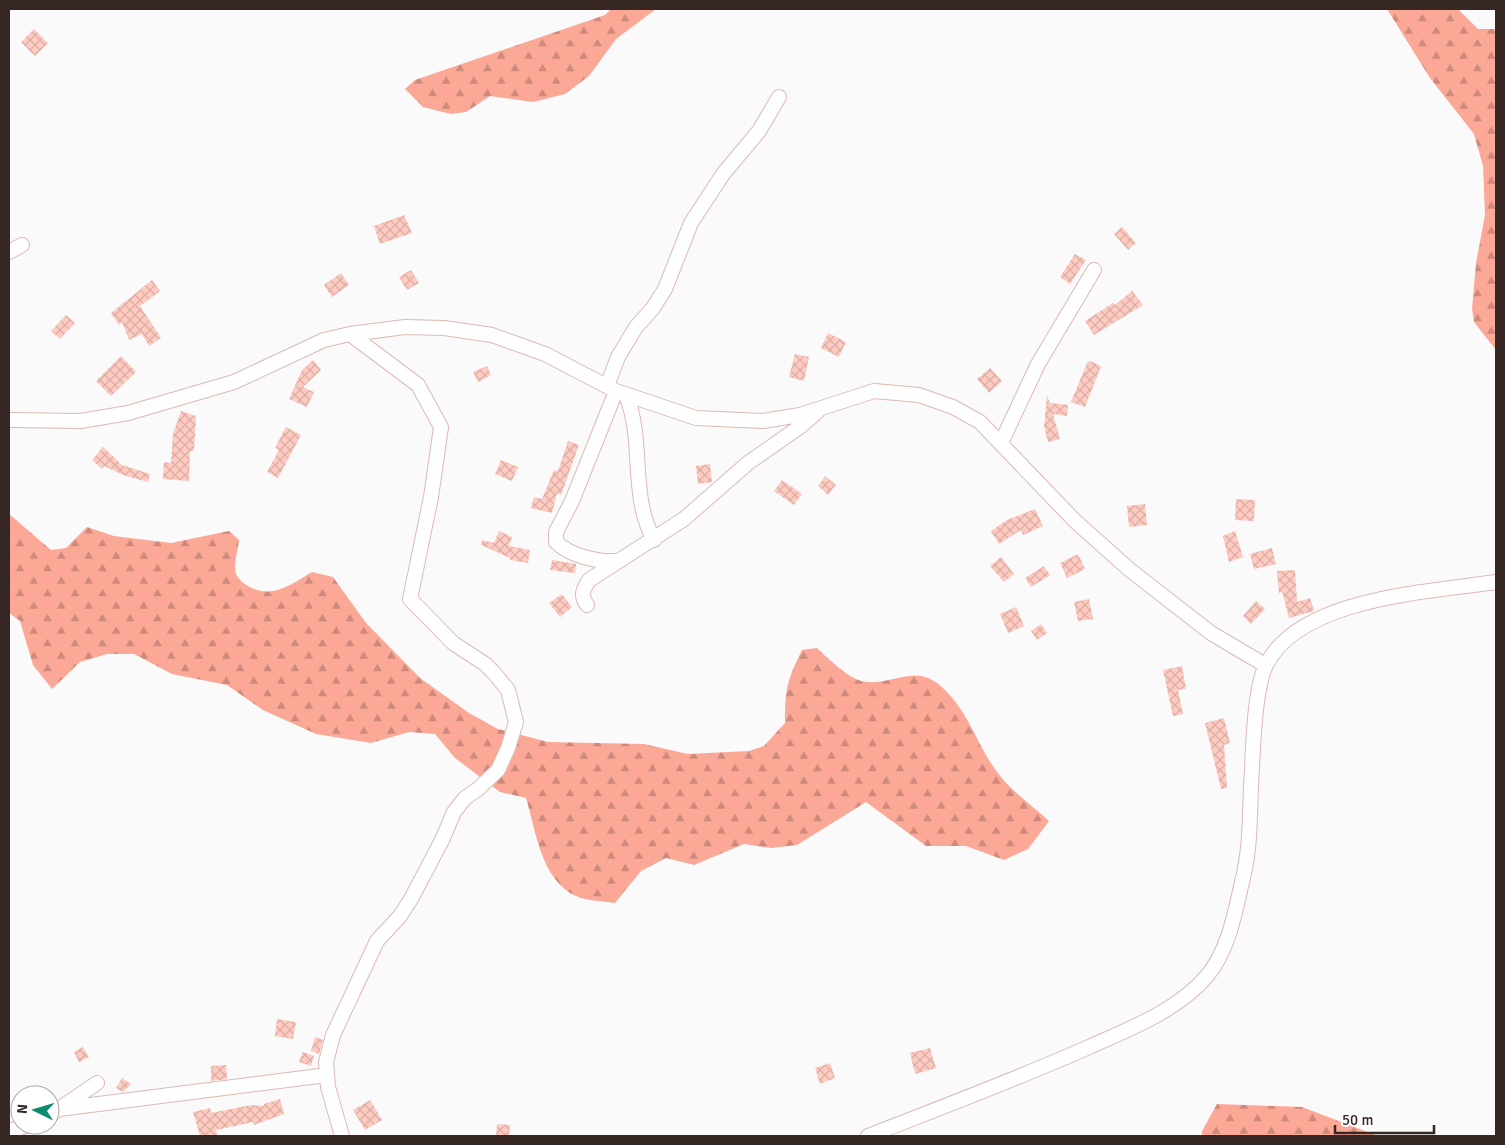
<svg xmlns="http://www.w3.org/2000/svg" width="1505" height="1145" font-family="Signika,sans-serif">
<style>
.forest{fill:url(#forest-firs)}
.building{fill:url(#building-cross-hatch)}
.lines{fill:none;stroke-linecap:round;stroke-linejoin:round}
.minor-casing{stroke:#deb9b2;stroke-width:16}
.minor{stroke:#fff;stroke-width:14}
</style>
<defs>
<pattern id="forest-firs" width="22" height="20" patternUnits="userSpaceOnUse" patternTransform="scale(1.25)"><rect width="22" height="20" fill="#fca897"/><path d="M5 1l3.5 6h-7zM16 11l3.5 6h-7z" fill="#cd897b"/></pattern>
<pattern id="building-cross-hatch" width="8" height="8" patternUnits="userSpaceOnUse" patternTransform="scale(1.25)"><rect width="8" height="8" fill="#ffcac0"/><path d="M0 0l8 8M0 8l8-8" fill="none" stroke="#dbaea5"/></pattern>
</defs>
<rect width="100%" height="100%" fill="#fafafa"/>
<path class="forest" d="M611,9H656L616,39L589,76L565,94L533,102L490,96L466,112L451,114L423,107L405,89L415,80L605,15Z
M1387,9H1458L1478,29H1496V350L1474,322L1472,309L1476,263L1485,215L1483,166L1474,134L1430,78Z
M9,514L51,550L66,548L87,527L114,536L171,543L229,531L239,540C238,549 235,559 235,568C235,576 241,582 248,586C271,600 292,584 312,572L333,577L366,623L420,678L469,713L498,729L548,742L644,744L688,754L749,751L764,746L785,723C785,688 787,681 802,650L817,648C829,659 850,681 867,682C891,684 915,666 937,683C970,709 976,747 1001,777C1014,793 1034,807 1049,821L1028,849L1004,860L966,846H926L866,802L797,845L771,848L744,844L694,865L666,858L641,871L615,903C603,901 587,901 576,896C541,880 536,831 526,798L500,792L455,758L435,734L409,732L371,743L316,734L263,710L227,685L172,674L134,654H107L80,662L52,689L33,665L20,621L9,613Z
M1217,1104L1302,1107L1378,1136H1202V1131Z"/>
<path class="building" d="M34,29L48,43L35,56L21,42Z
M404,215L412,233L380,244L374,226Z
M1122,227L1136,243L1128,250L1114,234Z
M1075,254L1086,260L1070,284L1060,277Z
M411,270L419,283L407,290L399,277Z
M341,273L349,285L332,297L324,285Z
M152,280L160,291L140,306L161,338L149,346L142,334L129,340L122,322L119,325L111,313Z
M1132,291L1143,305L1094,335L1085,321L1113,303L1115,305Z
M66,315L75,323L60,339L51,331Z
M828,333L846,342L839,357L821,348Z
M795,354L809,357L804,381L789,377Z
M121,356L136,372L111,396L96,381Z
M313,360L321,370L303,387L314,392L307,407L289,399L302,370Z
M1090,361L1101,366L1085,407L1071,402L1087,363Z
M487,366L491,375L478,382L473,372Z
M990,368L1002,381L989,393L977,379Z
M1047,396L1050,403L1068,405L1067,416L1053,414L1060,439L1048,442L1044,427Z
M181,411L196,416L194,451H190L189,481L163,479L164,462L171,463L173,434Z
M286,427L301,435L278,478L267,472L279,450L275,448Z
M568,441L579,445L561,495L557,493L552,513L531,508L534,497L542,499L554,470L558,471Z
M103,447L122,465L150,474L148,482L123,475L104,466L102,469L92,460Z
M501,460L518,467L512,481L495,474Z
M710,464L712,482L698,484L696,466Z
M825,476L836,485L828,495L818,486Z
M782,480L802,494L794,505L774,491Z
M1236,499L1255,500L1254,521L1235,520Z
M1145,504L1147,525L1129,527L1127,506Z
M1035,509L1043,526L1023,535L1021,530L999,544L991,531L1007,520Z
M499,531L512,537L509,546L530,550L528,563L510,560V558L481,545L482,540L494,543Z
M1235,531L1243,557L1229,562L1223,536Z
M1272,548L1276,564L1254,569L1250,554Z
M1078,554L1085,569L1067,578L1060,563Z
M1001,557L1014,574L1004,582L990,566Z
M552,560L576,564L575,573L550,570Z
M1044,566L1050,575L1031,587L1025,578Z
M1295,570L1297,602L1310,598L1314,611L1289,618L1282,591L1279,594L1277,571Z
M562,594L572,607L560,617L549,603Z
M1089,599L1093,619L1078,621L1074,602Z
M1256,601L1265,609L1251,624L1243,616Z
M1016,607L1024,626L1008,633L1000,614Z
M1041,624L1047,633L1037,640L1031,631Z
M1182,666L1186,689L1178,690L1183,714L1173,716L1163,670Z
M1224,718L1230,743L1224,745L1227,788L1221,789L1205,723Z
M277,1019L296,1022L293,1039L275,1036Z
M315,1037L323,1040L319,1054L311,1051Z
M83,1047L89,1057L79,1062L74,1052Z
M930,1048L936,1068L915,1074L910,1053Z
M303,1052L314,1056L311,1066L299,1062Z
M830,1063L835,1078L820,1084L815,1068Z
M226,1065L227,1079L211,1081V1066Z
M122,1078L131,1084L123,1092L116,1088Z
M280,1099L284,1114L254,1125L253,1122L216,1130L217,1136H200L193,1112L210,1108L211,1113L251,1105L264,1106V1104Z
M370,1100L382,1120L365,1130L353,1110Z
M497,1124L510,1125L509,1136H496Z"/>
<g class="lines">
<defs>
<path id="minor" d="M9,252L22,245
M607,386L618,357L636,327L653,308L665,289L691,223L723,174L759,131L779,97
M616,391L572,501L556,532V542C570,556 602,564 621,560
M626,395C645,441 629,495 654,540
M9,420L81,421L128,413L234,382L324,340L350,334L405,327L444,328L492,335L545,354L616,391L696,418L763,421L800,415L874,391L919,395L953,407L980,422L1075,521L1130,570L1211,633L1265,665
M1001,443L1038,364L1094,270
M587,605C580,595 583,590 589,580L684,519L748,463L801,426L817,412
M59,1109L327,1075
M50,1115L97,1083
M9,1131L29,1125
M342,1136L328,1087L326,1062L333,1035L377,941L400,916L411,899L442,840L454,812L465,798L478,789L498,770L508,748L516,722L508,690L494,673L485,664L453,643L410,599L431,497L441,427L418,385L350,334
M868,1136C942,1107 1017,1079 1089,1047C1131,1028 1177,1011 1207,976C1228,951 1235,913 1242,882C1252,843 1249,809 1252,769C1253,743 1255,687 1266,665C1300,597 1431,592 1496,582"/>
</defs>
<use href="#minor" class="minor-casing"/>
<use href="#minor" class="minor"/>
</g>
<rect width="1505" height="1145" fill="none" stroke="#362725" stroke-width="20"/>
<g transform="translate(35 1110) rotate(275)"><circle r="24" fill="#ffffff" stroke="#afa9a8"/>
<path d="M0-4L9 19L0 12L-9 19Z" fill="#0e8a6d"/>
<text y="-8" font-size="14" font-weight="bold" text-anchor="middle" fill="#362725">N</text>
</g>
<path d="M1335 1125v8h99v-8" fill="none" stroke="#362725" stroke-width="2.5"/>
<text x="1342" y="1125" font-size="15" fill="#362725" stroke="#ffffff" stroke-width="4" paint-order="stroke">50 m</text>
</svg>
